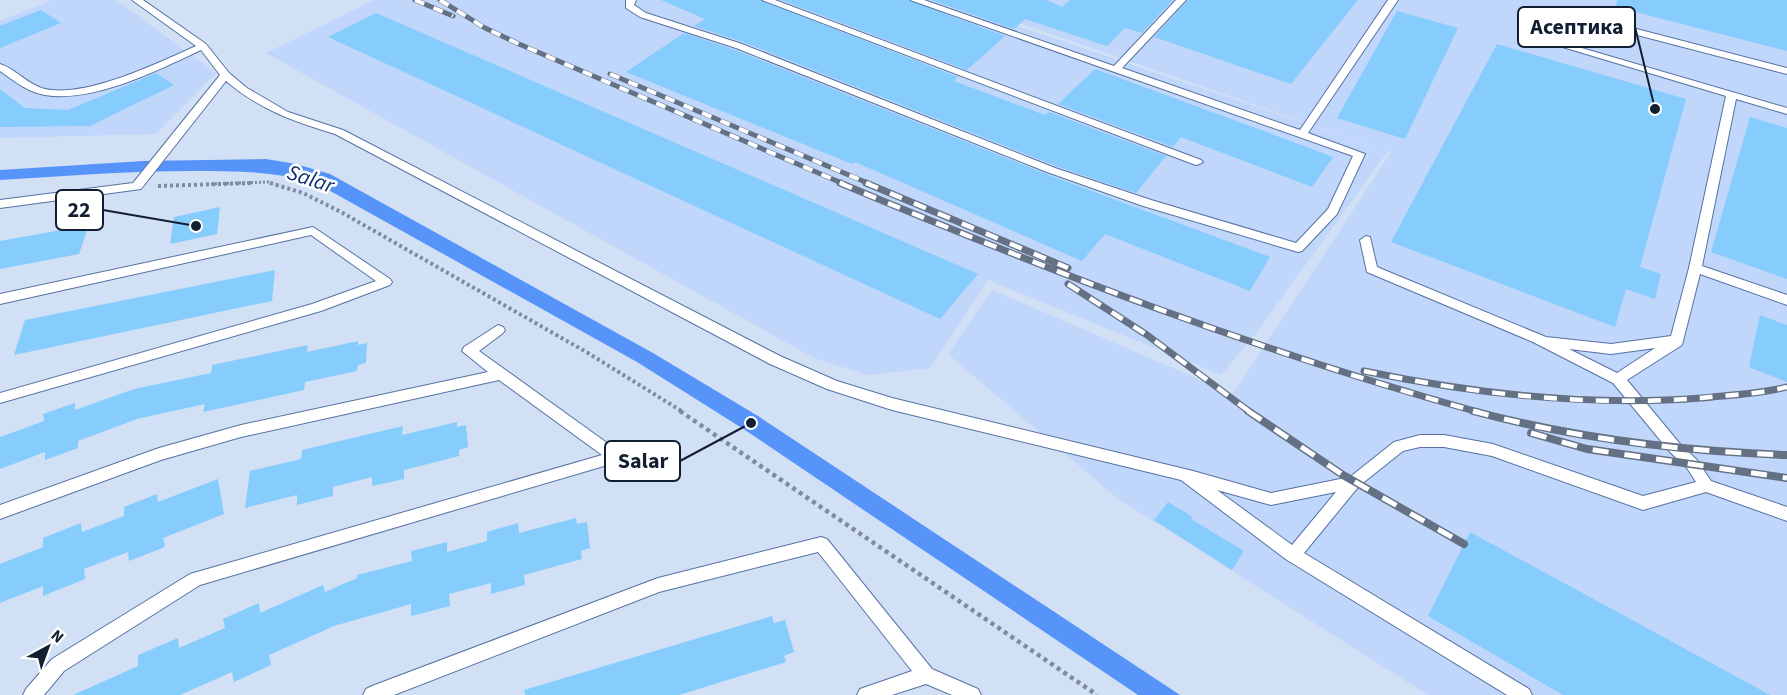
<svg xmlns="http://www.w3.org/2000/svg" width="1787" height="695" font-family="'Source Sans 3',sans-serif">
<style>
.built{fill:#c0d6fa}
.water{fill:#5794fa}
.building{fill:#86ccfd}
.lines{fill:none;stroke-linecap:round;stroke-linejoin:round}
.service-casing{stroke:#5572a2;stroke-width:2}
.path-far2{stroke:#7e8b9f;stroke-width:3;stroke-dasharray:2 2;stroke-linecap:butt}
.path-far1{stroke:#7e8b9f;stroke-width:4;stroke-dasharray:3 3;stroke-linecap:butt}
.path{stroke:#7e8b9f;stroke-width:4.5;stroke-dasharray:4 4;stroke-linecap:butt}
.service{fill:#fff;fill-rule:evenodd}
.rail-far2-casing{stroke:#647185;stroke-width:5}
.rail-far1-casing{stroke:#647185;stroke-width:7}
.rail-casing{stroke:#647185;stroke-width:8}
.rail-far2{stroke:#fff;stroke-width:4;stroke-dasharray:10;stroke-linecap:butt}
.rail-far1{stroke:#fff;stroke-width:4.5;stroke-dasharray:13;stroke-linecap:butt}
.rail{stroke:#fff;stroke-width:5;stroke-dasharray:16;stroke-linecap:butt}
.labels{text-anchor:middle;stroke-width:5;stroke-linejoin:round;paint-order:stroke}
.water-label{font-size:22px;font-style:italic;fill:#082f6e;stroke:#fff}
.leader{fill:none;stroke:#121e31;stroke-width:2}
.callout-dot{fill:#121e31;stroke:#fff;stroke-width:2}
.callout{fill:#fff;stroke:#121e31;stroke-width:2}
.callout-label{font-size:22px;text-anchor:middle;font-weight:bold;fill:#121e31}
</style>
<rect width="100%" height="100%" fill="#d2e0f5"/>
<path class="built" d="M52,0H116L216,73L156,134L0,138V21Z
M374,0H940L1388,151L1257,332L1221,375L988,280L930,368L868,375L816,359L266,53Z
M953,0H1787V695H1428L1117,498L948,354L992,290L1233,394L1391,152Z"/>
<path class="water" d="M266,159L296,164L330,174L653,353L758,416L1180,695H1138L745,430L637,362L316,183C275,171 236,171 193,171C128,171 64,176 0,180V170L143,161Z"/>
<path class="building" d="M661,0H760L958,77L954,81L1045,115L1049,112L1166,156L1136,193L1056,166L743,42L694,26L705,19Z
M781,0H908L1005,36L967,70Z
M931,0H1047L1062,7L1070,0H1173L1142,33L1125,28L1107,46L1025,19L1014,29Z
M1188,0H1358L1291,84L1154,37Z
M1617,0H1787V51L1616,7Z
M41,10L61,23L0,48V26Z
M1397,11L1458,28L1405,139L1337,118Z
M376,13L978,274L940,319L328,37Z
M684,33L735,50L1046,174L1270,257L1250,291L1105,234L1082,261L855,162L852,164L626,72Z
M1497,44L1686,99L1640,267L1661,274L1655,299L1626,289L1615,327L1391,242Z
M1095,69L1288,140L1333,157L1312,187L1181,137L1173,147L1058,104Z
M156,73L174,85L90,126L0,127V89L25,108L68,110Z
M1750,117L1787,128V279L1711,252Z
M220,207L217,234L170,244L174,217Z
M89,225L79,254L0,269V241Z
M275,270L272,301L14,355L25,320Z
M1760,315L1787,325V382L1749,367Z
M358,341V345L367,343L366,363L358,365L357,371L305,382L304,390L231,406L203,412L205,404L137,419L78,441V448L45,460V452L0,469V437L44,421L43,414L75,403V410L134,389L211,373L212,365L308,345L307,352Z
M457,422V427L466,425L468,447L459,450V456L404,470V479L372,486V477L333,487V496L297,505V495L245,508L250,471L301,459L302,450L403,426L402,435Z
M218,479L224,514L163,538L165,547L129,561L128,552L84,569L85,579L43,596V586L0,603V564L43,547V538L81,523L82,532L124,516V507L157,494L158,502Z
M1168,502L1193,517L1191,519L1244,551L1232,570L1154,520Z
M576,518L577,524L587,522L590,548L581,551L582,559L524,575L525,585L491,594V583L449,594L450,606L411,616V604L334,626L269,655L271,665L234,682L232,672L180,695H73L138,666V655L178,638L179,648L225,628L223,619L259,603L260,613L323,585L325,592L357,578V575L412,561L411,551L447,542V552L487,541V532L518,523L519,533Z
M1470,532L1770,695H1563L1428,616Z
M772,616L774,623L785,620L794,652L784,656L786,662L679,695H525L524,690Z"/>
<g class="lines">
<defs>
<path id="service" d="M132,0H143L206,44L229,73L247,88L288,112L343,130L780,356L837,381L892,398L1193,471L1271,493L1350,477L1394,442L1420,435H1444L1493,444L1643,496L1696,482L1687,468L1670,452L1613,383L1533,342L1367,272L1360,240L1366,236L1370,237L1377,267L1546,337L1611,344L1671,336L1689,268L1726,96L1536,39L1544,37L1787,108V114L1736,99L1702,266L1787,295V305L1700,274L1682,345L1627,380L1680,444L1697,460L1711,481L1787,507V521L1706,492L1643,510L1492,456L1444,447H1420L1403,451L1359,486L1304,553L1529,689L1532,695H1507L1287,560L1181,480L892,410L827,389L770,364L335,134C293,121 260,110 226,81L141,189L0,208V200L133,183L220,75L201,50C158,70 94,103 45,95C28,92 14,81 0,71V64C16,69 28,85 45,89C86,98 158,63 196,46ZM1655,348L1617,373L1569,349L1611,354ZM1217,490L1271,505L1336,492L1292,545Z
M626,0H636L634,5L646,13L742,44L1055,168L1151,200L1296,243L1328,209L1353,156L910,0H924L1114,66L1176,0H1186L1122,68L1300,130L1388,0H1398L1308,133L1365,154L1337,214L1302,251L1298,252L1143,206L1047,172L736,48L640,17L626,8Z
M762,0H775L1201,160L1203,162L1197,165L1193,164Z
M1552,7L1787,68V74L1549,12V8Z
M313,227L390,279L392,282L390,285L321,311L0,403V393L312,304L376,281L311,235L0,304V294Z
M498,325L503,327L505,330L503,333L479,351L621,453L623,457L621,461L200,585L64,671L44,695H23L26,689L52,659L190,574L602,455L499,380L241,437L161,460L0,519V505L159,448L241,425L488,372L462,351L464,347Z
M821,537L827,539L932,669L978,689L981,695H952L926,684L892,695H857L860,689L912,671L818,552L659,592L394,695H363L366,689L372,686L658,578Z"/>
</defs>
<use href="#service" class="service-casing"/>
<path class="path-far2" d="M211,184L268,182L275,184"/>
<path class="path-far1" d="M270,183L303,193L341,212L588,353L683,412
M158,186L252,183"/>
<path class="path" d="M680,411L1097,695"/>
<use href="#service" class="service"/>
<defs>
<path id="rail-far2" d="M415,0L453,16
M440,0L485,28L519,44L844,184
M610,74L870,184"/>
<path id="rail-far1" d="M840,183C1049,271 1260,352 1478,412
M866,183L1068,268
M1068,284L1147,335L1250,412
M1364,371C1475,394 1587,407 1701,398C1729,395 1759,394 1787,387"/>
<path id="rail" d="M1248,411L1343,475L1464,544
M1473,411C1577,439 1680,451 1787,455
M1531,433L1587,449L1787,478"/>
</defs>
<use href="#rail-far2" class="rail-far2-casing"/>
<use href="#rail-far1" class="rail-far1-casing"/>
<use href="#rail" class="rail-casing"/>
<use href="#rail-far2" class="rail-far2"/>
<use href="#rail-far1" class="rail-far1"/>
<use href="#rail" class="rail"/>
</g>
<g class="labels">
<g class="water-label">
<text transform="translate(311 178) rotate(18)" y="8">Salar</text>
</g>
</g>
<path class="leader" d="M1655 109L1635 27M196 226L103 210M751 423L680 461"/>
<g class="callout-dot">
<circle cx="1655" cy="109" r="6"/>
<circle cx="196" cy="226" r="6"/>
<circle cx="751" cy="423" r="6"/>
</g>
<g class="callout">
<rect x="1518" y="7" width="117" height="40" rx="6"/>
<rect x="56" y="190" width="47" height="40" rx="6"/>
<rect x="605" y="441" width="75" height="40" rx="6"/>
</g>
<g class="callout-label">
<text x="1577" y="34">Асептика</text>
<text x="79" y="217">22</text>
<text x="643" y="468">Salar</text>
</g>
<g transform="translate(48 647) rotate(41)" stroke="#ffffff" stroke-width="4.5" paint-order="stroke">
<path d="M0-4.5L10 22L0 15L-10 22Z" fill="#121e31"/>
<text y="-9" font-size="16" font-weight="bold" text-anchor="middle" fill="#121e31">N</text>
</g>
</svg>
